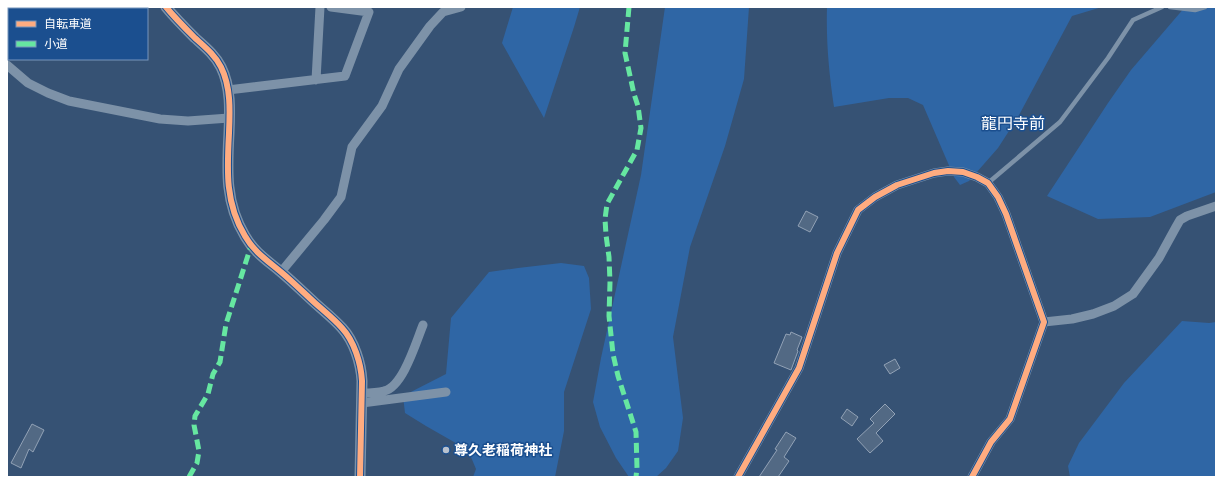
<svg xmlns="http://www.w3.org/2000/svg" width="1223" height="484" font-family="'PT Sans','Noto Sans JP',sans-serif">
<style>
.green{fill:#2f66a5}
.building{fill:#526984;stroke:#92a2b6}
.lines{fill:none;stroke-linecap:round;stroke-linejoin:round}
.service{stroke:#7d92a8;stroke-width:4.5}
.minor{stroke:#7d92a8;stroke-width:9}
.tertiary{stroke:#7d92a8;stroke-width:11}
.quiet{stroke:#66e7a1;stroke-width:5;stroke-dasharray:10 5;stroke-linecap:butt}
.cycleway-casing{stroke:#1b4f8f;stroke-width:8}
.cycleway{stroke:#ffac80;stroke-width:6}
.poi-dot{fill:#b9c2ce;stroke:#1b4f8f;stroke-width:1.5}
.labels{text-anchor:middle;stroke-width:3;stroke-linejoin:round;paint-order:stroke}
.poi-label{font-size:14px;font-weight:bold;fill:#fff;stroke:#1b4f8f;text-anchor:start}
.quarter-label{font-size:16px;fill:#fff;stroke:#1b4f8f}
</style>
<rect width="100%" height="100%" fill="#365274"/>
<path class="green" d="M513,7H580L574,27L544,118L502,43Z
M665,7H749L744,79L725,146L690,247L673,337L683,418L678,451L666,468L656,477H629L616,458L600,427L593,402L601,358L641,175Z
M827,7H1102L1072,16L1018,117L998,148L969,181L960,185L954,177L923,105L908,98H889L834,107C829,73 826,42 827,7Z
M1185,7H1216V192L1150,217L1098,219L1047,196L1108,103L1131,70Z
M561,263L584,266L589,278L591,309L564,392V431L555,477H473L476,469L468,450L426,426L405,413L403,396L446,374L451,318L489,272L518,268Z
M1182,321L1209,323L1216,322V477H1070L1068,466L1079,443L1124,383Z"/>
<path class="building" d="M806,211L818,217L810,232L798,226Z
M791,332L802,337L797,350L798,351L791,370L774,363L786,334L790,335Z
M895,359L900,368L890,374L884,365Z
M885,404L895,414L876,433L883,441L870,453L857,439L874,423L870,419Z
M847,409L858,417L852,426L841,418Z
M32,424L44,430L33,452L29,449L21,468L11,463Z
M786,432L796,438L784,457L789,461L778,477H759L777,450L775,449Z"/>
<g class="lines">
<path class="service" d="M1170,7L1195,10L1205,7
M988,183L1060,122L1108,58L1133,20L1162,7"/>
<path class="minor" d="M7,65L28,83L48,93L69,101L160,119L188,121L229,118
M316,80L320,7
M228,90L345,76L369,12L331,7
M281,272L324,220L341,197L352,147L382,106L399,69L430,26L443,12L461,7
M1044,322L1072,319L1093,314L1114,306L1133,294L1159,258L1176,227L1180,220L1187,216L1216,206
M362,393C369,393 377,393 384,391C403,387 416,342 423,325
M362,403L446,392
M738,477L799,368L837,253L858,210L875,197L897,185L934,173L948,171L963,172L977,177L988,183L998,197L1006,214L1044,322L1010,419L991,442L972,477"/>
<path class="tertiary" d="M166,7C175,18 185,28 195,38C205,47 215,55 221,67C231,87 230,111 229,133C227,170 225,203 245,236C254,252 268,261 281,272C293,282 304,293 315,303C324,311 334,319 342,328C354,341 361,363 362,381L360,477"/>
<path class="quiet" d="M629,7L625,53L634,94L638,106L641,128L637,150L607,204L605,219L606,235L609,257L610,282L609,316L613,354L618,376L636,432L637,468L636,477
M189,477L197,463L199,451L194,425L195,416L208,394L213,374L220,362L226,324L251,246"/>
<defs>
<path id="cycleway" d="M166,7C175,18 185,28 195,38C205,47 215,55 221,67C231,87 230,111 229,133C227,170 225,203 245,236C254,252 268,261 281,272C293,282 304,293 315,303C324,311 334,319 342,328C354,341 361,363 362,381L360,477
M738,477L799,368L837,253L858,210L875,197L897,185L934,173L948,171L963,172L977,177L988,183L998,197L1006,214L1044,322L1010,419L991,442L972,477"/>
</defs>
<use href="#cycleway" class="cycleway-casing"/>
<use href="#cycleway" class="cycleway"/>
</g>
<circle class="poi-dot" cx="446" cy="450" r="4"/>
<g class="labels">
<g class="poi-label">
<text x="454" y="455">尊久老稲荷神社</text>
</g>
<g class="quarter-label">
<text x="1013" y="129">龍円寺前</text>
</g>
</g>
<rect width="1223" height="484" fill="none" stroke="#ffffff" stroke-width="16"/>
<rect x="8" y="8" width="140" height="52" fill="#1b4f8f" stroke="#7695bc"/>
<rect x="16" y="21" width="20" height="6" fill="#ffac80" stroke="#7695bc"/>
<text x="44" y="28" font-size="12" fill="#ffffff">自転車道</text>
<rect x="16" y="41" width="20" height="6" fill="#66e7a1" stroke="#7695bc"/>
<text x="44" y="48" font-size="12" fill="#ffffff">小道</text>
</svg>
